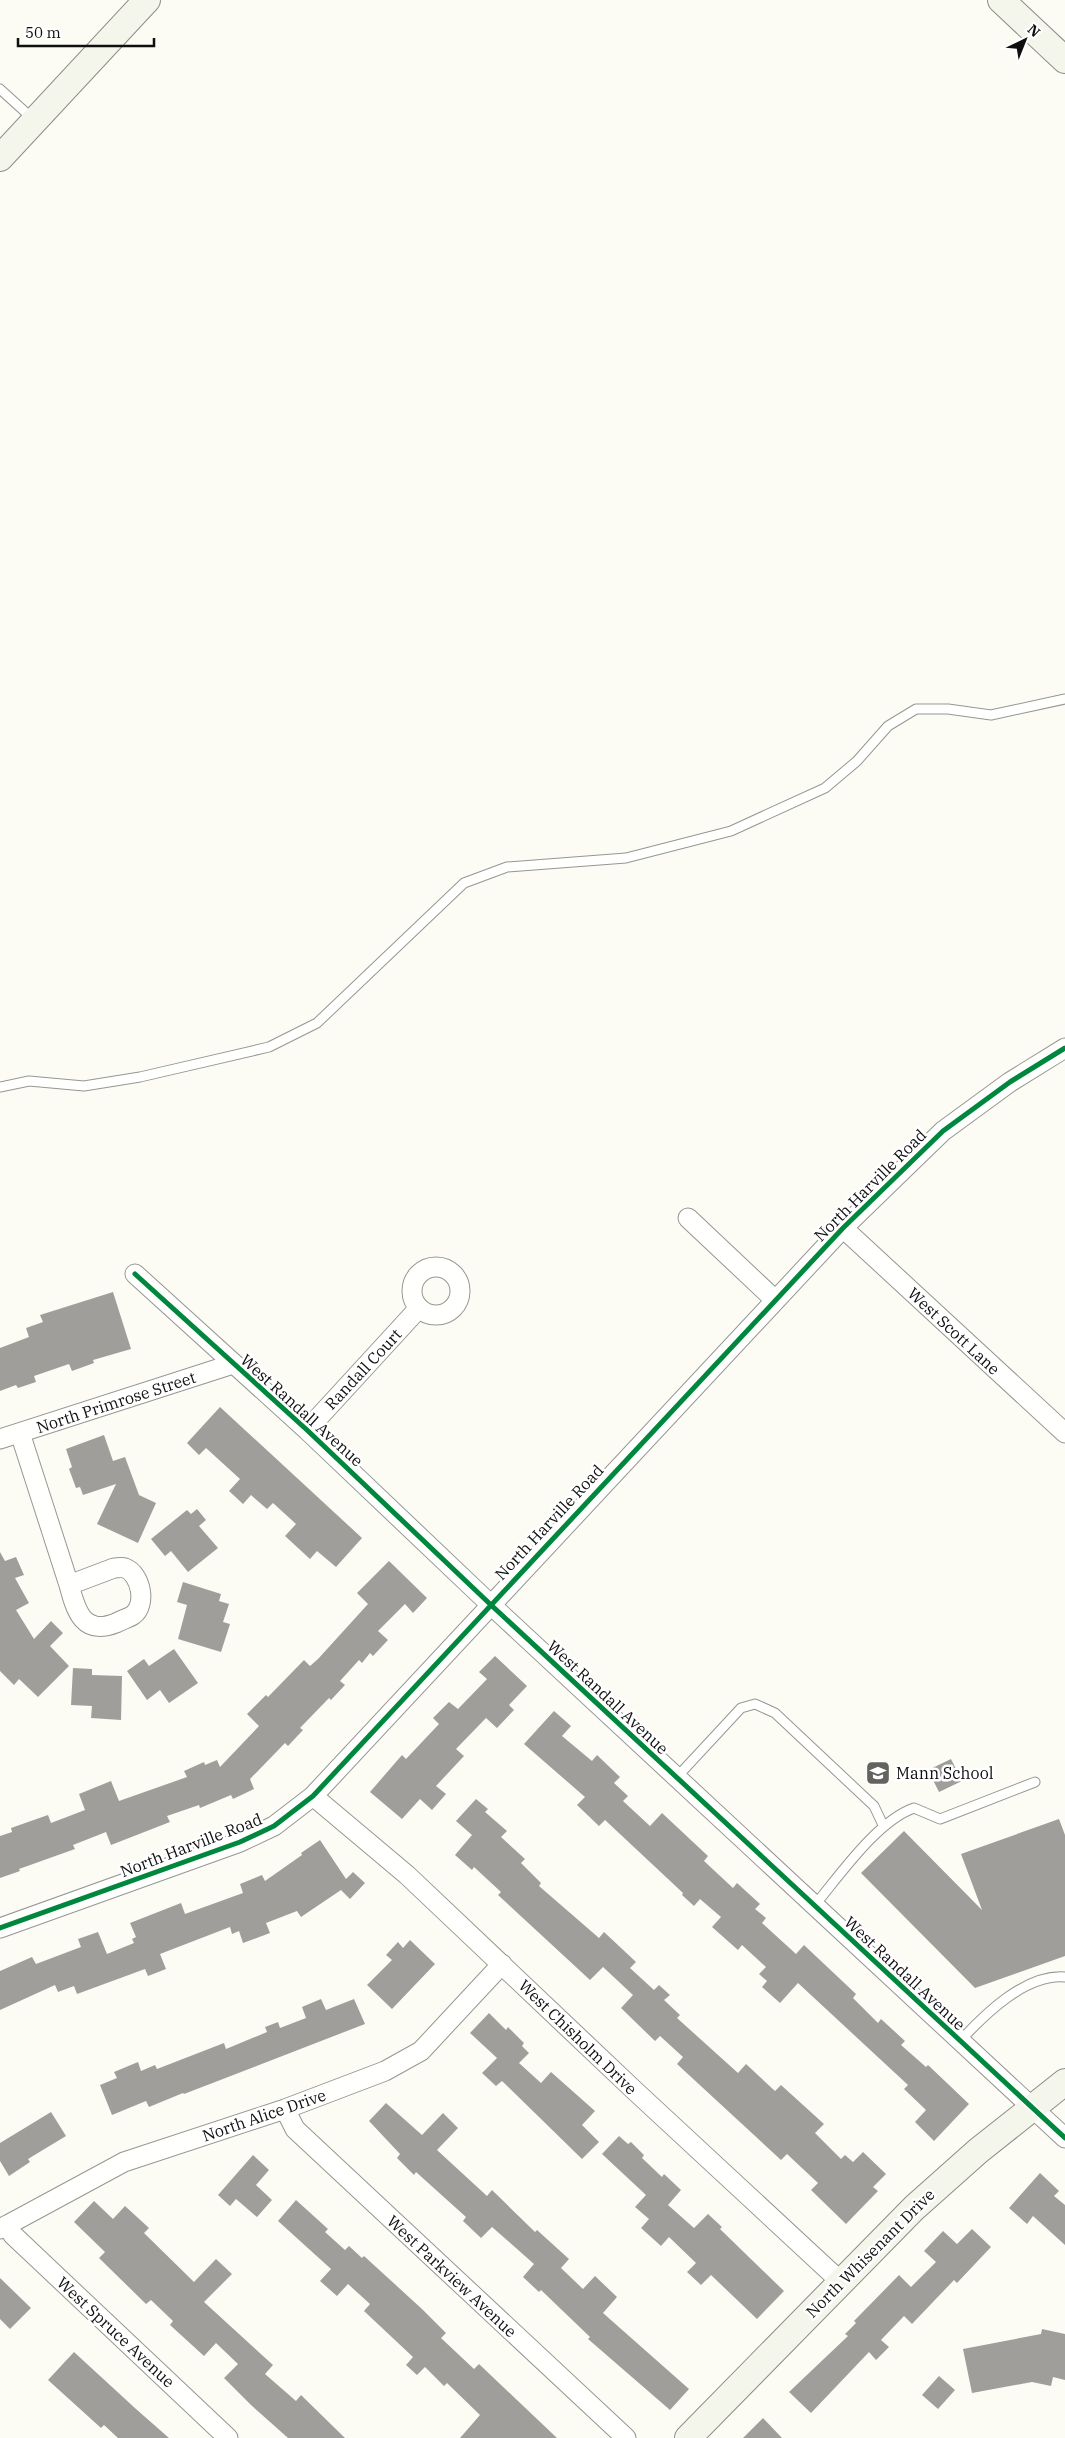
<svg xmlns="http://www.w3.org/2000/svg" width="1065" height="2438" font-family="'IBM Plex Serif',serif">
<style>
.building{fill:#a09e9a}
.lines{fill:none;stroke-linecap:round;stroke-linejoin:round}
.lane-casing{stroke:#969693;stroke-width:11}
.street-casing{stroke:#969693;stroke-width:21}
.secondary-casing{stroke:#8c8c89;stroke-width:28}
.lane{stroke:#fffffe;stroke-width:9}
.street{stroke:#fffffe;stroke-width:19}
.secondary{stroke:#f4f5eb;stroke-width:26}
.cycleway-casing{stroke:#fff;stroke-width:8}
.cycleway{stroke:#00873e;stroke-width:5}
.labels{text-anchor:middle;stroke-width:5;stroke-linejoin:round;paint-order:stroke}
.street-label{font-size:16px;fill:#0f0f0f;stroke:#fff}
.poi-label{font-size:16px;fill:#0f0f0f;stroke:#fff;text-anchor:start}
</style>
<rect width="100%" height="100%" fill="#fcfcf5"/>
<path class="building" d="M113,1292L131,1349L93,1360L94,1363L72,1371L69,1364L34,1376L36,1382L18,1388L16,1385L0,1391V1348L29,1337L26,1328L43,1322L40,1315Z
M220,1407L362,1538L336,1567L317,1551L310,1559L285,1536L296,1524L273,1503L267,1509L251,1495L243,1504L229,1491L240,1479L206,1448L199,1455L187,1443Z
M104,1435L113,1461L125,1457L139,1495L156,1503L138,1543L97,1524L116,1484L83,1495L80,1487L76,1488L69,1469L72,1467L66,1449Z
M197,1509L206,1520L199,1526L218,1548L188,1572L171,1551L165,1556L151,1539L187,1510L191,1514Z
M0,1552L5,1561L16,1557L24,1575L15,1578L29,1603L16,1610L34,1639L51,1621L63,1633L50,1646L69,1666L38,1697L19,1679L14,1685L0,1671Z
M389,1561L427,1598L413,1613L405,1604L378,1631L388,1640L373,1656L370,1653L362,1663L359,1660L340,1681L345,1685L331,1700L329,1698L300,1728L303,1730L288,1746L285,1743L250,1779L254,1789L233,1799L231,1795L200,1808L199,1805L167,1816L170,1822L111,1845L106,1832L73,1845L75,1849L19,1869L20,1871L0,1878V1836L12,1832L11,1828L48,1815L51,1823L85,1810L79,1794L111,1781L119,1801L187,1777L184,1771L204,1762L205,1765L217,1760L220,1767L259,1726L247,1714L266,1695L268,1697L304,1660L310,1666L318,1659L368,1604L357,1593Z
M183,1582L221,1594L219,1601L229,1604L223,1622L230,1624L221,1652L178,1639L187,1605L177,1602Z
M174,1649L198,1683L169,1703L160,1690L147,1700L127,1671L144,1659L149,1666Z
M495,1656L527,1686L509,1705L514,1710L497,1728L486,1718L456,1749L464,1756L436,1786L446,1794L432,1810L420,1799L402,1819L370,1792L402,1755L406,1759L439,1724L433,1718L449,1702L458,1709L487,1679L479,1672Z
M73,1668L92,1669V1675L122,1676L121,1720L91,1718L92,1706L71,1705Z
M554,1711L571,1726L562,1736L592,1761L597,1755L620,1777L614,1783L628,1796L623,1801L650,1826L662,1813L708,1856L704,1861L733,1888L737,1883L760,1904L755,1909L766,1918L762,1923L796,1954L804,1945L856,1994L853,1998L878,2023L881,2019L905,2041L901,2045L926,2067L928,2065L969,2104L934,2141L915,2122L926,2110L904,2089L908,2085L798,1983L780,2003L762,1987L767,1981L759,1974L766,1967L742,1945L738,1950L712,1927L721,1917L700,1899L694,1906L682,1895L683,1893L605,1820L599,1826L577,1805L585,1797L524,1744Z
M951,1759L962,1781L939,1792L928,1770Z
M476,1799L488,1809L485,1812L507,1831L501,1837L525,1859L521,1863L541,1883L539,1886L599,1938L604,1932L636,1962L630,1968L654,1990L659,1985L670,1995L664,2000L680,2015L677,2018L738,2073L746,2064L775,2091L781,2085L824,2124L815,2133L841,2159L845,2155L853,2162L863,2152L886,2174L873,2187L878,2191L846,2224L811,2190L818,2183L787,2154L781,2160L677,2064L683,2057L660,2036L655,2041L621,2008L633,1995L603,1967L590,1980L498,1895L501,1892L474,1867L472,1870L455,1855L472,1835L456,1821Z
M1059,1819L1065,1835V1956L975,1988L861,1873L904,1831L982,1910L961,1854Z
M320,1840L346,1879L353,1872L365,1883L350,1899L341,1890L301,1917L297,1911L266,1923L270,1933L243,1943L239,1931L232,1934L230,1927L160,1954L166,1969L148,1976L145,1969L77,1994L74,1986L58,1992L55,1985L0,2010V1971L32,1957L36,1964L81,1947L78,1939L98,1932L107,1954L134,1943L132,1939L136,1937L130,1923L181,1903L185,1914L243,1893L240,1884L262,1875L265,1881L302,1855L301,1853Z
M410,1940L435,1964L392,2009L367,1985L392,1960L386,1955L398,1942L403,1948Z
M321,1999L326,2010L354,1999L365,2024L184,2094L183,2093L149,2107L146,2101L112,2115L100,2085L117,2078L114,2072L138,2062L141,2071L155,2065L157,2069L224,2043L226,2049L267,2032L265,2027L278,2022L280,2028L306,2018L302,2007Z
M489,2013L506,2030L508,2027L524,2043L522,2046L529,2053L519,2063L541,2083L551,2072L595,2111L582,2125L599,2142L582,2159L502,2081L496,2086L482,2073L497,2058L470,2033Z
M386,2103L422,2135L443,2113L458,2128L437,2150L487,2196L492,2190L535,2232L537,2230L569,2259L561,2268L583,2289L595,2276L617,2297L603,2313L689,2389L670,2410L588,2339L590,2337L541,2290L539,2292L523,2277L534,2264L492,2227L481,2238L463,2221L466,2217L416,2172L414,2175L397,2158L400,2154L369,2121Z
M51,2112L66,2136L28,2159L30,2162L9,2176L0,2161V2143Z
M619,2136L628,2144L631,2142L644,2155L642,2158L662,2177L664,2174L681,2190L668,2205L694,2228L708,2214L722,2227L720,2229L784,2291L757,2319L711,2275L701,2285L687,2272L696,2263L669,2237L661,2246L641,2228L649,2219L635,2207L646,2195L602,2154Z
M253,2155L269,2170L256,2185L272,2200L257,2217L236,2199L230,2206L218,2195Z
M1040,2173L1059,2191L1054,2196L1065,2205V2245L1033,2216L1027,2224L1009,2208Z
M296,2200L328,2229L325,2232L345,2250L349,2246L362,2258L364,2256L422,2309L446,2333L441,2338L474,2369L479,2364L557,2438H460L480,2415L447,2383L444,2386L425,2367L417,2375L406,2365L413,2357L364,2311L370,2304L348,2284L337,2296L320,2281L331,2269L278,2221Z
M94,2201L113,2219L125,2206L149,2228L144,2233L194,2282L216,2259L232,2274L204,2302L273,2365L265,2374L296,2401L301,2395L345,2438H288L251,2405L224,2378L238,2364L216,2343L204,2356L170,2325L173,2321L151,2300L146,2304L99,2258L105,2252L74,2222Z
M972,2229L991,2247L957,2283L954,2280L912,2324L904,2316L881,2340L889,2347L876,2360L869,2352L811,2413L789,2392L848,2336L845,2334L856,2323L854,2321L899,2275L911,2287L936,2262L924,2251L943,2231L957,2244Z
M0,2278L31,2308L10,2329L0,2319Z
M1042,2329L1065,2334V2380L1053,2377L1051,2386L1032,2382L972,2393L963,2349L1041,2334Z
M74,2352L136,2409L169,2438H118L104,2425L101,2428L48,2380Z
M939,2376L955,2390L938,2409L922,2395Z
M763,2418L782,2438H743Z"/>
<g class="lines">
<defs>
<path id="lane" d="M0,89L33,119
M0,1087L29,1081L84,1086L140,1077L269,1047L317,1023L464,883L507,867L626,858L731,831L825,788L857,761L888,726L916,709H948L991,715L1065,699
M676,1778L741,1708L755,1704L775,1713L874,1806L883,1825
M814,1906C840,1875 877,1821 914,1808L940,1819L1035,1782
M960,2041C985,2014 1025,1974 1065,1977"/>
<path id="street" d="M688,1218L775,1300
M843,1228L1065,1433
M412 1291a24 24 0 1 1 48 0a24 24 0 1 1-48 0Z
M135,1274L307,1430L490,1604L1065,2138
M307,1430L419,1308
M20,1433L69,1585
M0,1439L233,1364
M114,1568C117,1568 122,1567 125,1568C141,1574 147,1605 133,1615C129,1618 121,1620 116,1623C83,1636 76,1611 69,1585Z
M313,1796L407,1875L634,2090L840,2281
M0,1928L240,1842L274,1826L313,1796L843,1228L943,1131L1010,1082L1065,1048
M285,2109L295,2129L626,2438
M7,2225L13,2235L228,2438
M0,2229L124,2162L285,2109L385,2071L421,2051L502,1964"/>
<path id="secondary" d="M1001,0L1065,60
M0,158L147,0
M688,2438L914,2208L978,2151L1065,2082"/>
</defs>
<use href="#lane" class="lane-casing"/>
<use href="#street" class="street-casing"/>
<use href="#secondary" class="secondary-casing"/>
<use href="#lane" class="lane"/>
<use href="#street" class="street"/>
<use href="#secondary" class="secondary"/>
<defs>
<path id="cycleway" d="M135,1274L307,1430L490,1604L1065,2138
M0,1928L240,1842L274,1826L313,1796L843,1228L943,1131L1010,1082L1065,1048"/>
</defs>
<use href="#cycleway" class="cycleway-casing"/>
<use href="#cycleway" class="cycleway"/>
</g>
<defs>
<symbol id="school-square" viewBox="-11 -11 22 22"><rect x="-9" y="-9" width="18" height="18" rx="4" fill="#626260" stroke="#fff"/><path d="M0-5L7-2L0 1L-7-2ZM-4 1L0 2.5L4 1V4Q0 6-4 4Z" fill="#fff"/></symbol>
</defs>
<g fill-rule="evenodd">
<use href="#school-square" x="864" y="1759" width="28" height="28"/>
</g>
<g class="labels">
<g class="street-label">
<text transform="translate(870 1185) rotate(-45)" y="6">North Harville Road</text>
<text transform="translate(954 1331) rotate(43)" y="6">West Scott Lane</text>
<text transform="translate(363 1369) rotate(-47)" y="6">Randall Court</text>
<text transform="translate(116 1402) rotate(-18)" y="6">North Primrose Street</text>
<text transform="translate(302 1410) rotate(42)" y="6">West Randall Avenue</text>
<text transform="translate(549 1522) rotate(-47)" y="6">North Harville Road</text>
<text transform="translate(608 1697) rotate(43)" y="6">West Randall Avenue</text>
<text transform="translate(191 1845) rotate(-21)" y="6">North Harville Road</text>
<text transform="translate(905 1973) rotate(43)" y="6">West Randall Avenue</text>
<text transform="translate(578 2037) rotate(44)" y="6">West Chisholm Drive</text>
<text transform="translate(264 2115) rotate(-19)" y="6">North Alice Drive</text>
<text transform="translate(870 2253) rotate(-45)" y="6">North Whisenant Drive</text>
<text transform="translate(452 2276) rotate(43)" y="6">West Parkview Avenue</text>
<text transform="translate(116 2332) rotate(43)" y="6">West Spruce Avenue</text>
</g>
<g class="poi-label">
<text x="896" y="1779">Mann School</text>
</g>
</g>
<g transform="translate(1025 40) rotate(43)" stroke="#ffffff" stroke-width="4" paint-order="stroke">
<path d="M0-4L9 19L0 12L-9 19Z" fill="#0f0f0f"/>
<text y="-8" font-size="14" font-weight="bold" text-anchor="middle" fill="#0f0f0f">N</text>
</g>
<path d="M18 38v8h136v-8" fill="none" stroke="#0f0f0f" stroke-width="2.5"/>
<text x="25" y="38" font-size="15" fill="#0f0f0f" stroke="#ffffff" stroke-width="4" paint-order="stroke">50 m</text>
</svg>
